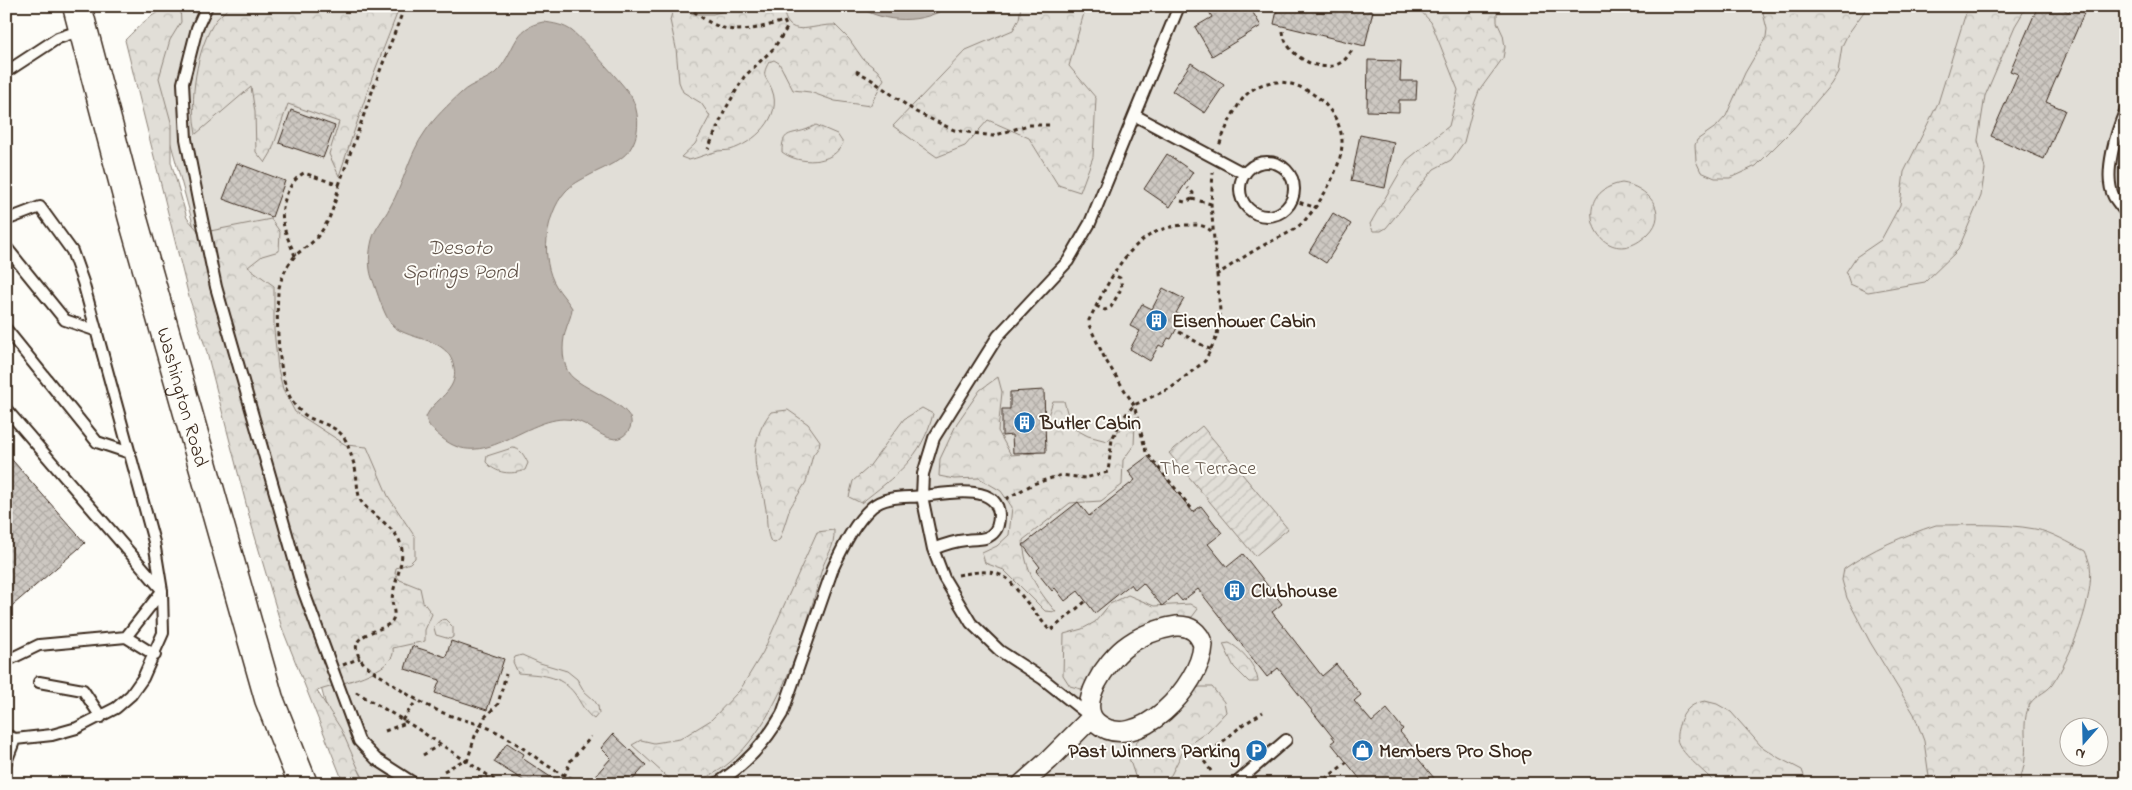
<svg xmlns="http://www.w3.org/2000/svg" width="2132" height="790" font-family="'Indie Flower',sans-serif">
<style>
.grass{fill:#e1ded7;stroke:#8e847a;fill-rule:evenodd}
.forest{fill:url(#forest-crowns);stroke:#8e847a}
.garden{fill:url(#garden-furrows);stroke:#8e847a}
.water{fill:#bbb4ad;stroke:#887d74}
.building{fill:url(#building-cross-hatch);stroke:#3b2a1e}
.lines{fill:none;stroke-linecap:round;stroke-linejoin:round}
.lane-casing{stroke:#3b2a1e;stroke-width:14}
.street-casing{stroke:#3b2a1e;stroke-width:22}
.primary-casing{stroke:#3b2a1e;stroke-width:31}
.path{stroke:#3b2a1e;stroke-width:3;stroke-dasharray:4 4;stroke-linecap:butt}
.lane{stroke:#fdfcf7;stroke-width:10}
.street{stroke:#fdfcf7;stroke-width:19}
.primary{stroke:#fdfcf7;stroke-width:28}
.labels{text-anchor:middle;stroke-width:4;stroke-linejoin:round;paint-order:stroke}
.poi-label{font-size:20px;font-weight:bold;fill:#3b2a1e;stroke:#fdfcf7;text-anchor:start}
.street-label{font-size:20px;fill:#3b2a1e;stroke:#fdfcf7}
.park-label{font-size:20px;fill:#64574c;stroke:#fdfcf7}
.water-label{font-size:21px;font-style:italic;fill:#615349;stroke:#fdfcf7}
</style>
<defs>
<pattern id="forest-crowns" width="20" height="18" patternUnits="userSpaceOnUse" patternTransform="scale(1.25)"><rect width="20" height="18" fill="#e1ded7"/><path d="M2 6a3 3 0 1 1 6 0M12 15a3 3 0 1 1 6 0" fill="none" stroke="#c2bfb8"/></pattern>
<pattern id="garden-furrows" width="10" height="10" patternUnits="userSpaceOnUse" patternTransform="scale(1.25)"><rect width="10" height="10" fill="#e1ded7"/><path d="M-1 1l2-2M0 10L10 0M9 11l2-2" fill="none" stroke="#c2bfb8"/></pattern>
<pattern id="building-cross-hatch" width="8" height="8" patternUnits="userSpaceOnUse" patternTransform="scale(1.25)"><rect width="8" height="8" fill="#cdc8c2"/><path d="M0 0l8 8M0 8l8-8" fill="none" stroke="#b1aca6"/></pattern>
</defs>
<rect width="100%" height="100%" fill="#fdfcf7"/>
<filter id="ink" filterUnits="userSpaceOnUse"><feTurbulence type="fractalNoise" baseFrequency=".02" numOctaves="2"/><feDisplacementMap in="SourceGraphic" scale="10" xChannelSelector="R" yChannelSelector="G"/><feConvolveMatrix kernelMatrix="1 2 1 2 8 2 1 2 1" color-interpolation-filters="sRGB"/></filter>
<g filter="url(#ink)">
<path class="grass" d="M187,6H2126V784H367L330,720L145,50ZM2070,728H2100V758H2070Z"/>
<path class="forest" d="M180,6L181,22L170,40L159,78L171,122V162L187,218L200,233L271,219L280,232L279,251L262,256L248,267L274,286V330L278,369L283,389L295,412L346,445L367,447L388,496L415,537V558L410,563L396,568L395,574L400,580L420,588L423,602L432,614L425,630V641L393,648C399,672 333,685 317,691L341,729L365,784H344L282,628L251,523L206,349L189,297L125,40C140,25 158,6 180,6Z
M230,6H400L372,78L339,176L329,154L339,122L288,104L271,153L265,163L256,152L255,112L251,87L196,134C189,101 196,48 216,20C220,15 226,11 230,6Z
M674,6L694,14H713L742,6H783C786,42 811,24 835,25L849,39L863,59L877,70L884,79L870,106L835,101L810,92L793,90L779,63L774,60L769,62C760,78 767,76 772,90C783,117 754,143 730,150C725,151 719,150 715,152C706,154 698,158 689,160L681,157L695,144L710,116L701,103L683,92L679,82L676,48L670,20Z
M1021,6H1086L1069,66L1096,98L1093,157L1080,192L1058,185L1029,138L988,120L965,146L937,157L893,126L966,50L1013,30L1019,19Z
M1416,6H1500L1497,11V22L1503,35L1505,47L1503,58L1479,91L1473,107L1464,142L1451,160L1434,169L1386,228L1381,231H1373L1370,224L1407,160L1449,126L1458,90L1431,22Z
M1764,6H1868L1848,34L1842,46L1838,72L1831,84L1793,129L1756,166L1730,178H1715L1701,172L1696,161L1695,145L1697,140L1717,126L1726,116L1745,73L1766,37L1767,29L1763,13Z
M1968,6H2027L2015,26L1985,96L1978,140L1985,169L1981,196L1958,250L1925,282L1868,292L1850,284L1846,272L1856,257L1881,240L1900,205L1904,172L1938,103Z
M816,125L837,134L843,143C833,165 799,165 782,152C782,131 790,135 805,130C808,129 812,127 816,125Z
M1622,183C1646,186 1671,212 1648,234C1602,279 1562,193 1622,183Z
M998,377L1002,392L998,431L1011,455L1035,453L1053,401H1064L1071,427L1088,436L1107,441L1131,420L1135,424L1134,445L1123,460L1122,485L1101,501L1070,503L1023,540C1025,571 1036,588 1056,612L1045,611L1004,570L985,563L982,553L997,546L1009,535L1012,507L1001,491L979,478L954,479L939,476L940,459L957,423L980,390Z
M922,408L933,414C922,458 895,476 861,503L849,497L853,481L868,468L904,419Z
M788,410L808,424L820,441L819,447L813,455L806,482L790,508L780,539L775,543L771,542C765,530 768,517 765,504C764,494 759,484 757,474C752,451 757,430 771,412Z
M512,448C521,448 524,456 528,463L525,470C511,475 496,474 486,462L487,456Z
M1936,525C1968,525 2003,523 2035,529C2052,532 2069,543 2085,551C2087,555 2089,561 2090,565C2095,597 2070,659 2052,685C2045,694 2032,696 2028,708C2022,725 2027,741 2025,758C2025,766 2021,775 2019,784H1930L1924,741L1914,714L1870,642L1847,598L1842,580L1844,569C1872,549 1903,536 1936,525Z
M834,530C835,550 826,554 821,572C804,640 762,784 675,784L632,745L641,740L654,743L680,739L711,720L740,690L763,652L817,532Z
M1128,595L1154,606L1190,604L1198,609L1192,617L1167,619L1091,678L1081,689L1070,686L1063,675L1064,634L1082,629L1095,622L1110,604Z
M445,619L453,627V637L450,639L436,635L434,628C437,623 439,620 445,619Z
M1229,643C1242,649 1257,667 1258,682H1249L1234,667L1223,644Z
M522,655L540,663L567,671L577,679L584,691L594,700L598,706L599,713L594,719C585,713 581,703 575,694C560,674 540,675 518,673L513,662L515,657Z
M1199,687H1212L1224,702L1226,712L1207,732L1185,747L1171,775L1159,784H1147L1135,776L1129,758L1139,738L1158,723L1175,714L1188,696Z
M1705,701L1717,704L1731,712L1761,746L1779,758L1802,770L1807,784H1716L1713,781C1704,771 1679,752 1677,739C1676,733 1679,725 1681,719C1686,708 1694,703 1705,701Z"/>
<path class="garden" d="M1202,426L1288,529L1255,556L1169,453Z"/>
<path class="water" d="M857,6H950C922,24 886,24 857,6Z
M543,22C553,23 564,25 572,31C581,38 626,87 631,96C639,111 640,130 633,144C626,160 605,167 590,175C581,180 572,184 565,192C545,215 540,260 556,286C561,294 567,300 572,308C572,314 569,320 567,326C562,340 561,358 568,372C578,390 641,405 630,428C627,434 622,438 615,439C596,437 587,418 563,419C522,421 482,471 442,438C435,432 427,426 426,417C433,399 459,392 454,367C448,336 412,342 393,326C384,317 377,291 372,278C368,267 369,252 372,240C375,228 384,219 390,207C404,183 409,154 425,132C434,118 449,104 461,93C472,82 489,81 499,69C516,49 513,28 543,22Z"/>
<path class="building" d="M1206,6H1249L1261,26L1212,56L1195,27L1212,17Z
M1278,6H1354L1373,11L1365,46L1274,24Z
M2038,6H2056L2069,12L2071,6H2087L2046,102L2065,110L2044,159L1991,136L2018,74L2010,71Z
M1368,60L1401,61L1400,81H1417L1416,100H1399V112L1367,111Z
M1191,63L1224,85L1205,113L1172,91Z
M291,110L335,126L323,158L279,143Z
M1360,135L1394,142L1385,188L1351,181Z
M1167,154L1193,172L1170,207L1144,189Z
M237,163L285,181L272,217L223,199Z
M1333,213L1351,224L1326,263L1309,252Z
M1163,288L1184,299L1176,313L1180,315L1175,325L1178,326L1171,339L1168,338L1163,347L1159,345L1150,361L1130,349L1140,331L1130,326L1142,304L1152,309Z
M1044,390L1046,452L1013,453L1012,435L1002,436V409H1010V392Z
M6,453L85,543L6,611Z
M1148,456L1193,512L1201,506L1222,533L1208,544L1227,567L1243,554L1282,604L1272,612L1322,676L1336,664L1361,695L1354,701L1372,722L1387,709L1403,729L1400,732L1418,753L1415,755L1439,784H1364L1331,743L1335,740L1278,668L1267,677L1198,589L1182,601L1176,594L1162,606L1143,583L1135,590L1131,584L1095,613L1078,591L1065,601L1055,588L1052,591L1036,571L1040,567L1023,545L1078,502L1089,516L1135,480L1128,471Z
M451,641L504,659L487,710L435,693L440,680L405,669L412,646L446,657Z
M613,734L646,765L629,784H588L611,758L601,748Z
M507,743L524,754L522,758L561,784H529L494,762Z"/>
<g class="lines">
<defs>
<path id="lane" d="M207,6L197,28L183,83L186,139L198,200L216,287L302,587L359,741L376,759L415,784
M6,72L58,38L82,30
M2126,109C2117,130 2102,175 2114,197C2117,202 2122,208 2126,213
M1136,116L1245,174
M1240 189a27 27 0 1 1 54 0a27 27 0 1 1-54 0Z
M6,220L40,207L72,251L83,282L154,542L162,591L163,633L143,678L131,695L116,708L77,728L52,735L15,739L6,735
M6,247L65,320L97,331
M6,329L97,442L130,453
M6,409L162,590
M126,637L155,655
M6,661L39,645L126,637L162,591
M39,682L83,690L101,717
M1091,717L1043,679L1000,651L971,623L944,578L933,549L922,496L923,474L934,438L998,336L1068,261L1090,223L1179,6
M6,762L15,739
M716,784C743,767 766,742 782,714L833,568C843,547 854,523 872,507C886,495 906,498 923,496C943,494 998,482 999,515C999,523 998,530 991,535C984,541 975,538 966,540C955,541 943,545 933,549
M1235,784L1286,740"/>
<path id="street" d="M1176,626C1190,625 1199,632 1203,645C1201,685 1136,756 1097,723C1075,704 1108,661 1124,648C1139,636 1158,629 1176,626Z
M1022,784L1049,760L1092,717"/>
<g id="primary">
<path id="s1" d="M77,6L133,219L269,699L303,784"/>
</g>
</defs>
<use href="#lane" class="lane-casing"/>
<use href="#street" class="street-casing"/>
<use href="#primary" class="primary-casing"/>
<path class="path" d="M688,6C721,37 743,33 784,21L787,28L774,48L744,77L725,110L708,149
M1283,31C1284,54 1319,75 1340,63C1346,60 1349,54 1353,49
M856,71L869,78L916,112L954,130L993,136L1028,125H1051
M339,185L373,89L405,6
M1192,199L1211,204
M1292,200L1314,207
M1181,201L1185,202L1192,199L1193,193L1188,188
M295,256C291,245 285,234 283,222C280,206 289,180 304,173L339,185C335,204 330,222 317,237C311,245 302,249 295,256C286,266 280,280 278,293C276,319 278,377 291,399C295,407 301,412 308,417C321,424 339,426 346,441C349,449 353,460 355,468C358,479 356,496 363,504C375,518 401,530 402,551C402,568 394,583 392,599C392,606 396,613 393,619C387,634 342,630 361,660C366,667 376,673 384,678C401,691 421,703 441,712C460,720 481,723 499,733C520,744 537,760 558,772C566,777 576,779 584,784
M1216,275C1231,266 1246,255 1262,246C1278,237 1294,233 1306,219C1323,199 1343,166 1342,140C1339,98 1278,61 1245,96C1235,107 1224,132 1219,146
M1096,306L1105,310L1111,307L1122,287L1120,278L1114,275
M1179,332L1211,350
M1006,499L1033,484L1061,475L1085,478L1108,472L1112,439L1123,418L1134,405L1171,388L1205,361L1217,336L1220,311L1211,204L1213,172
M1191,508L1146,452L1134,405L1105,359L1089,325V320C1111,278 1131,227 1186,225C1196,225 1204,224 1211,231
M958,575C977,572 993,568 1009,580L1050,631L1086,601
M343,665L360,658
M356,692L413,726L501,784
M402,720L417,700
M385,731L406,723
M423,755L441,744
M467,762L475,736L485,717L498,704L506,674
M444,771L464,760
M1211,771L1204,761L1206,756L1240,727L1263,712
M463,784L488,776
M561,784L571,760L591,737
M634,784L639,778
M1319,784L1347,762"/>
<use href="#lane" class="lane"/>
<use href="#street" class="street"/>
<use href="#primary" class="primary"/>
</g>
</g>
<defs>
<symbol id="building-disc" viewBox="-11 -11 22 22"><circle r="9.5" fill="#1f6fb2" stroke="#fdfcf7"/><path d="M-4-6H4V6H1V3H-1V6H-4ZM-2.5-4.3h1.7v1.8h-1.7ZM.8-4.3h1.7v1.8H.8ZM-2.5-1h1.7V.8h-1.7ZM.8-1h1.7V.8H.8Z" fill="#fff"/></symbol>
<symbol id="parking-disc" viewBox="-11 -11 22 22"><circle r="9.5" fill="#1f6fb2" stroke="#fdfcf7"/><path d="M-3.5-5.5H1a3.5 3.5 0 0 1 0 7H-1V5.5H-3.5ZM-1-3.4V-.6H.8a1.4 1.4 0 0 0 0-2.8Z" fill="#fff"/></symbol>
<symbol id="shop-disc" viewBox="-11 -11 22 22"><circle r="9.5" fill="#1f6fb2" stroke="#fdfcf7"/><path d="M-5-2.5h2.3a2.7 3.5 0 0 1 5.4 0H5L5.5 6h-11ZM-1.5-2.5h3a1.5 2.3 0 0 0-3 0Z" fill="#fff"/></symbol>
</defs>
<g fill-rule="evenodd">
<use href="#building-disc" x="1144" y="308" width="25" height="25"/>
<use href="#building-disc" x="1012" y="410" width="25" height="25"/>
<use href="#building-disc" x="1222" y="578" width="25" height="25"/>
<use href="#parking-disc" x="1244" y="738" width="25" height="25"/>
<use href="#shop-disc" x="1350" y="738" width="25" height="25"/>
</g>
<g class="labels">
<g class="poi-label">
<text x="1172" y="327">Eisenhower Cabin</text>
<text x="1040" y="429">Butler Cabin</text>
<text x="1251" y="597">Clubhouse</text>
<text x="1240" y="757" text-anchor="end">Past Winners Parking</text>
<text x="1379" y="757">Members Pro Shop</text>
</g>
<g class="street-label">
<text dy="7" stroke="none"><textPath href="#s1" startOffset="405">Washington Road</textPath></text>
</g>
<g class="park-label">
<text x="1208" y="474">The Terrace</text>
</g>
<g class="water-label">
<text x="460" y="254">Desoto<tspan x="460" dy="24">Springs Pond</tspan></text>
</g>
</g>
<rect width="2132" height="790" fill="none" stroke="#fdfcf7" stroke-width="25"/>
<rect x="12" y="12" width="2107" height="765" fill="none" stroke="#3b2a1e" stroke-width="2" filter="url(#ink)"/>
<g transform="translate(2084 742) rotate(200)"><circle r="24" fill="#fdfcf7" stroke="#afa8a0"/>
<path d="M0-4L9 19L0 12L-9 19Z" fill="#1f6fb2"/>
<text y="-8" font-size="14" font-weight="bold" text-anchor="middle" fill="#3b2a1e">N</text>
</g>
</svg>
